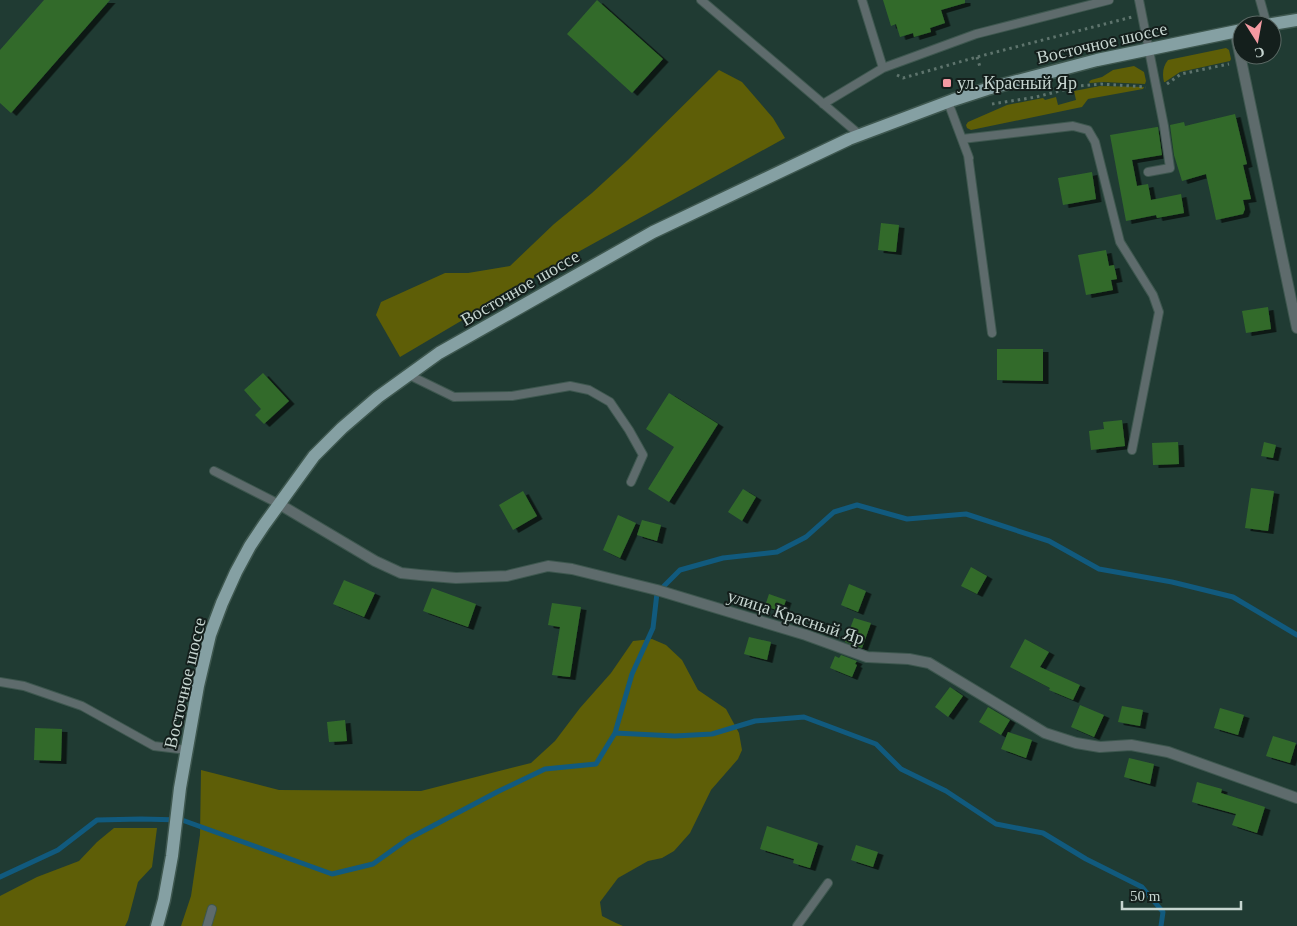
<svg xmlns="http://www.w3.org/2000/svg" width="1297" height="926" font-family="'Times New Roman',serif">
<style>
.green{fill:#5e5e07}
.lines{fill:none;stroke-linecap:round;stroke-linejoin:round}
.stream{stroke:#115a7e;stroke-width:5}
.building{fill:#326a2b;filter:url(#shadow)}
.service-casing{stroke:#3e574f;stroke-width:10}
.minor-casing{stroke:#3e574f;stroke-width:12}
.primary-casing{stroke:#3e574f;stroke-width:15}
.path{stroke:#5e746d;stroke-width:3;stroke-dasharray:2.5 4;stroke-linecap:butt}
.service{stroke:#5e6b6c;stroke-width:8}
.minor{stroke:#5e6b6c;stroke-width:10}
.primary{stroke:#85a0a3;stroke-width:12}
.poi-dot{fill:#f49aa2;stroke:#141f1c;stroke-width:2}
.labels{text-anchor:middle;stroke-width:4;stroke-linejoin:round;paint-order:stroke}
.street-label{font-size:18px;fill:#c6d5d0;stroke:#141f1c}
.poi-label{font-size:18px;fill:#c6d5d0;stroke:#141f1c;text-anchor:start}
</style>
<defs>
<filter id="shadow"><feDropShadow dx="5.5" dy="3" stdDeviation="0" flood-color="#0009"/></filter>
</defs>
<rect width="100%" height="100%" fill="#203b33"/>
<path class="green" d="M1226,48L1229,50L1231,59L1230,61L1180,72L1165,82H1164C1162,74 1163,66 1168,60Z
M1134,66L1144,72L1146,81L1145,84L1103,82L1090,83L1089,82L1091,80L1102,77L1113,70Z
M719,70L742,82L773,118L785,138L578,252L400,357L376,315L381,302L445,273H468L510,266L554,224L592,193L628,160Z
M1100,86L1144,87L1143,89L1088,99L1082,107L971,130L967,128L966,125L968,122L1007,105L1043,98L1045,100L1056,97L1058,105L1076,100L1074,91Z
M652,639L666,645L682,660L698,690L726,709L739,733L742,750L738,759L711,790L690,833L674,851L662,858L648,861L618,878L600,902L602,916L616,923L623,926H181L191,896L200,835L201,770L279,790L421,791L531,763L555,741L580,708L611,673L633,641Z
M114,828H157L152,867L138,882L128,920L125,926H0V896L37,877L79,861L97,842Z"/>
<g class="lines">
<path class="stream" d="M615,733L632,674L653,628L657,593L680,570L723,558L777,552L806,537L834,512L857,505L907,519L966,514L1049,541L1099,569L1172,582L1233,597L1297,635
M0,877L58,850L97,820L141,819L182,820L332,874L373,864L408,839L497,792L545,769L596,764L615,733L675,736L712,734L755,721L804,717L876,744L901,769L946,791L996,824L1043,833L1086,859L1142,887L1163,912L1161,926"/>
</g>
<path class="building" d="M44,0H110L11,113L0,103V50Z
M597,0L663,59L632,93L567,34Z
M883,0H965V3L941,10L945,23L930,28L931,32L914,37L913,33L900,37L896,24L891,26Z
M1235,114L1247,164L1243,165L1251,199L1243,200L1245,209L1243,214L1216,220L1206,174L1182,181L1174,155L1170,125L1184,122L1185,126Z
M1157,127H1158L1162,155L1132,160L1137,186L1148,184L1151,200L1181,194L1184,213L1157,218L1156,215L1126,221L1110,135Z
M1092,172L1096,199L1063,205L1058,178Z
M881,223L899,225L896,252L878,250Z
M1106,250L1109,266L1114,265L1117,279L1111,280L1113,290L1086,295L1078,255Z
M1268,307L1271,329L1246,333L1242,311Z
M997,349H1043V381L997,380Z
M263,373L289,401L264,424L255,415L261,409L244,390Z
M669,393L718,424L669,502L648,489L674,447L646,429Z
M1122,420L1125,446L1091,450L1089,431L1104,429L1103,422Z
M1178,442L1179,464L1153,465L1152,443Z
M1264,442L1276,445L1273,458L1261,456Z
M1251,488L1274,491L1268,531L1245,528Z
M743,489L756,497L742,521L728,512Z
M523,491L537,516L513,530L499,505Z
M618,515L636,523L620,558L603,550Z
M642,520L661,525L657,541L637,535Z
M971,567L987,576L977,594L961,586Z
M344,580L375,593L364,617L333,604Z
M849,584L866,591L858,612L841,605Z
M432,588L476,604L468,627L423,611Z
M769,594L786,600L782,612L765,606Z
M552,603L581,607L570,677L552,675L560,627L548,625Z
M854,618L871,623L862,648L845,642Z
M749,637L771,642L767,660L744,654Z
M1025,639L1049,652L1040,667L1080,685L1073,700L1049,690L1050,688L1010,667Z
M841,655L857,661L855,664L857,665L852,677L830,668L835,656L839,658Z
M950,687L963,696L948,717L935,707Z
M1080,705L1104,715L1094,737L1071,727Z
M1122,706L1143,710L1140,726L1118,722Z
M988,707L1010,720L1001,735L979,722Z
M1220,708L1244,715L1238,735L1214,728Z
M345,720L347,741L329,742L327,722Z
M35,728L62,729L61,761L34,760Z
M1008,732L1032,740L1026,758L1001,749Z
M1273,736L1296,743L1290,763L1266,756Z
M1129,758L1154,764L1150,784L1124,777Z
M1197,782L1222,789L1221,793L1265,807L1257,833L1232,825L1236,814L1192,802Z
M767,826L818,843L810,868L793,863L794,859L760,849Z
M856,845L878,852L873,867L851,860Z"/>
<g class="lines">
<defs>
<path id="service" d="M701,0L860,135
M862,0L883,68
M1139,0L1164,126L1170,168L1148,172
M1260,0L1267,25
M948,102L969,158
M823,104L883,68L976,34L1109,0
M962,139L1073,126L1088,130L1095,142L1120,242L1153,295L1159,312L1132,450
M968,155L992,333
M409,375L454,397L512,396L570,386L589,390L610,402L629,430L643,455L631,482
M214,471L279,504
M0,682L24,686L82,706L154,746L187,750
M207,926L212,909
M797,926L828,883"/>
<path id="minor" d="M1235,31L1297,328
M279,504L375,561L401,573L420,575L456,578L507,576L548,566L572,569L657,590L806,635L867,657L909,659L929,663L1045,733L1076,743L1100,747L1131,745L1168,752L1297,798"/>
<path id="primary" d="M1266,25L1297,20
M157,926L164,900L172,856L180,788L198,686L210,635L222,603L236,572L250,546L264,525L314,456L342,428L378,397L439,353L653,232L849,139L953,100L987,89L1097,60L1242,30"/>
</defs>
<use href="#service" class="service-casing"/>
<use href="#minor" class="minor-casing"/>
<use href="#primary" class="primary-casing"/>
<path class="path" d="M977,57L980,67
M897,75L903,78L977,57L1132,17
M1167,84L1181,74L1229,64
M992,104L1036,97L1079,86L1101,84L1146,87"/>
<use href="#service" class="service"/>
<use href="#minor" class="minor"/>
<use href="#primary" class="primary"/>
</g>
<rect class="poi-dot" x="942" y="78" width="10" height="10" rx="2.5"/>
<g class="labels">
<g class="street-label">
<text transform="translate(1102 43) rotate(-13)" y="6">Восточное шоссе</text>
<text transform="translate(520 288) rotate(-30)" y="6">Восточное шоссе</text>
<text transform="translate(796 617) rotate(18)" y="6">улица Красный Яр</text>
<text transform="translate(185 683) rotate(-77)" y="6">Восточное шоссе</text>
</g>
<g class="poi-label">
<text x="957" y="89">ул. Красный Яр</text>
</g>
</g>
<g transform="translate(1257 40) rotate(169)"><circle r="24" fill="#141f1c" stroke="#5b6864"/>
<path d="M0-4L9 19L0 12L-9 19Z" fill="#f49aa2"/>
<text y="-8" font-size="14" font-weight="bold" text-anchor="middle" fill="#c6d5d0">С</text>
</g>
<path d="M1122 901v8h119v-8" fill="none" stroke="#c6d5d0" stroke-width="2.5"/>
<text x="1130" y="901" font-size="15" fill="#c6d5d0" stroke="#141f1c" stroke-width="4" paint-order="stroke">50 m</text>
</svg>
